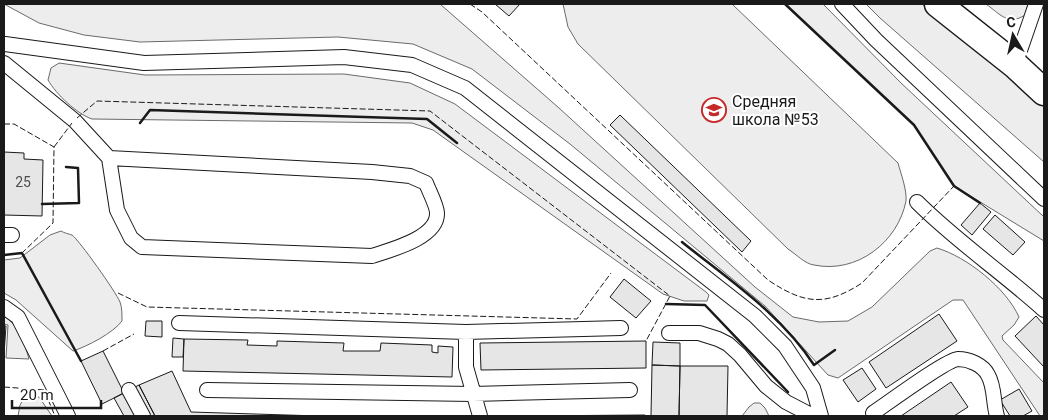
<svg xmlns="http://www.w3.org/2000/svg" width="1048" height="420" font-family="Roboto,sans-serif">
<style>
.green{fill:#ededed;stroke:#6a6a6a}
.building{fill:#e6e6e6;stroke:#1a1a1a}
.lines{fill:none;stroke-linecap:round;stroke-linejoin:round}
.lane-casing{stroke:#1a1a1a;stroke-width:16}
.street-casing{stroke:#1a1a1a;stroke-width:29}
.lane{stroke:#fff;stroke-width:14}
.street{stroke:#fff;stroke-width:26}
.fence{stroke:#1a1a1a;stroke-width:1;stroke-dasharray:6 2.5;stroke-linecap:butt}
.wall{stroke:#1a1a1a;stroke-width:2.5}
.labels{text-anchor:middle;stroke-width:4;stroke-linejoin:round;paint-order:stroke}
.number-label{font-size:14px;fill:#4d4d4d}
.poi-label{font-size:16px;fill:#1a1a1a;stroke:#fff;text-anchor:start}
</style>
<rect width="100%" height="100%" fill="#fff"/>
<path class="green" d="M4,4H440L559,108L755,287L793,317L819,322L848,321L872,307L930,251L937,248C967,257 1006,288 1019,317L1014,325L1002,336L1003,340L1044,383V416H1040L963,300H953L838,378L828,375L765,306L570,144L472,69L413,44L338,37L140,42L84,35L39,23Z
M563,4H732L898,163C901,174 907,190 906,201C898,242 857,274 814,265C805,264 796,254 788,249L578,44L568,27Z
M785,4H823L901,83L1044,217V241L954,186L914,125Z
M866,4H922L1044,107V162L880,18Z
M986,4H1028L1025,15C1008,26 1000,14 986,4Z
M59,63L145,75L344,74L410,83L455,104L706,292L709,295L707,301H684L663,294L433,130L412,123L92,119C77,114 56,94 48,80L51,68Z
M61,231C64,233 69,234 72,235C79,240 116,292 120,302C122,307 122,315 122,321C113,333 88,346 73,351L16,300L4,293V260L20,258L50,235Z
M4,316C19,326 24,342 29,359L6,358L8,325L4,324Z
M39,397L52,416H18L20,405L24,398Z
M754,403H760L765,408L769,416H742L749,407Z"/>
<path class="building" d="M495,4H520L509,16Z
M620,115L751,241L742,252L610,125Z
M4,134V152L24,153V159L43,160L42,216L4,215Z
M980,203L991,212L972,235L961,225Z
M995,215L1025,242L1013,255L983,229Z
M624,279L651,301L636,318L610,297Z
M939,314L957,341L886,388L869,362Z
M1036,316L1044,325V367L1015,336Z
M146,321H162V337L145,336Z
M4,326H6L4,354Z
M173,338L184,339L183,357H172Z
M184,339L248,340L247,345L277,346V341L344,343L343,351H380L381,343L432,345V352L438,353V346L453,347L452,377L183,371Z
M646,341V368L481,370L480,343Z
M653,342L680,343V366L652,365Z
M103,351L124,393L102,404L81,361Z
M652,365L680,366L679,416H651Z
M680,366H728L727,416H679Z
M862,368L876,389L858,402L843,380Z
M172,371L191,412L319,416H155L139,385Z
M951,382L968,407L954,416H901Z
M139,385L155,416H124L114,398Z
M1019,389L1032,411L1023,416H1010L1000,400Z
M645,415V416H518Z"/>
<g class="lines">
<defs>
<path id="lane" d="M842,4L876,40L1044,199
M5,44L144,63L344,57L412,65L465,88L755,316L785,346L813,388L821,416
M4,63L75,121L109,158L117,210L131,238L142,247L372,256C390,250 438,238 437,213C437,206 429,191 426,183L410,176L372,172L109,158
M1015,65L1036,4
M917,202C956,241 1003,273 1044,310
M4,235H12
M4,307L18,317L68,416
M179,323L466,332L621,328
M466,332V367L480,416
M669,333H699L718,339L728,344L740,355L766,386L786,402L813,416
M129,390L143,416
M207,390L473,394L630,390
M873,413C888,403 946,360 958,359C969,359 983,365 988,375C995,387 993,403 997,416"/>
<path id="street" d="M938,4L1015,65L1044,92"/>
</defs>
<use href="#lane" class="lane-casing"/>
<use href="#street" class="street-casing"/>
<use href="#lane" class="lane"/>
<use href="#street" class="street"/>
<path class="fence" d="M470,4L482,12L768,280C804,304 825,307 862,283L954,186
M77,118L97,101L430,111L670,296L646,341
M4,124H14L54,147L53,223L22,253
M54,147L72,123
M118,293L147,307L577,319L611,273
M103,351L134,334
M4,387L44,390L55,416"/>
<path class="wall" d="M785,4L914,125L954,186L980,203
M140,123L150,110L427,119L457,143
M42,204L79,203L78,168L66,167
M682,242C729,280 781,314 814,365L835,350
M4,255L22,253L81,361
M666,304L705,305L788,392"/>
</g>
<defs>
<symbol id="school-ring" viewBox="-11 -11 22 22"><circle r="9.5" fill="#fff" stroke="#c62828" stroke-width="1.5"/><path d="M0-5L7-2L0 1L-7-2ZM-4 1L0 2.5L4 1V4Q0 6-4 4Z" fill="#c62828"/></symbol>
</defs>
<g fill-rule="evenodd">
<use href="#school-ring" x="700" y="96" width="28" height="28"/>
</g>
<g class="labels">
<g class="number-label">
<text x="23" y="187">25</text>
</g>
<g class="poi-label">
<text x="732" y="107">Средняя<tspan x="732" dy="18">школа №53</tspan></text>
</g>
</g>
<rect width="1048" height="420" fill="none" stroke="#1a1a1a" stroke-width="10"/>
<g transform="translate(1013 35) rotate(351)" stroke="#ffffff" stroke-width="4" paint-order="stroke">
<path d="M0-4L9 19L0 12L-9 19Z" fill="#1a1a1a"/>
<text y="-8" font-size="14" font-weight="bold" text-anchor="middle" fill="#1a1a1a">С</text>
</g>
<path d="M12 400v8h89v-8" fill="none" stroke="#1a1a1a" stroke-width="2.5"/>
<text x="20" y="400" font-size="15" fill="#1a1a1a" stroke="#ffffff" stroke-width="4" paint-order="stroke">20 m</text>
</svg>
